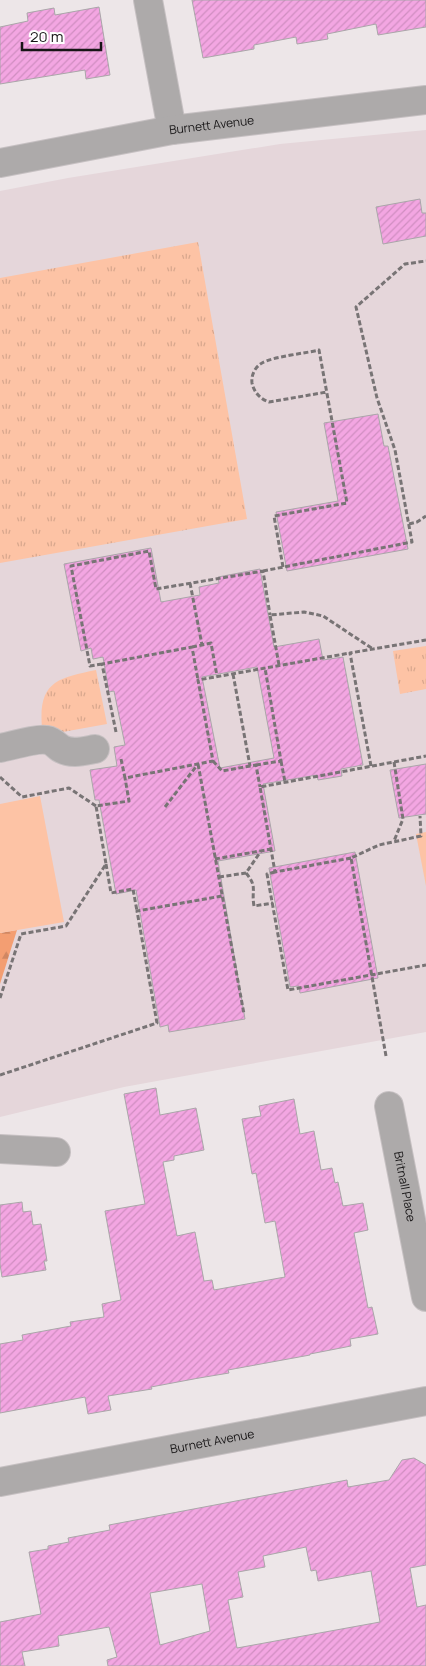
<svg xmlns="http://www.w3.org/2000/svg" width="426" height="1666" font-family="Manrope,sans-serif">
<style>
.built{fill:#e5d6da}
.forest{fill:url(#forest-firs)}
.park{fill:url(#park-tufts)}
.garden{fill:#fdc3a5}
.building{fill:url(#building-hatch);stroke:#aaa6a9;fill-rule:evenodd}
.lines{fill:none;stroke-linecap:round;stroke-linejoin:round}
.minor-casing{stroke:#c6c0c2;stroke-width:30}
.path{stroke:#787475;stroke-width:3;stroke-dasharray:5 2.5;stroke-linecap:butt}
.minor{stroke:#adaaaa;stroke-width:28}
.labels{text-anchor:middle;stroke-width:4.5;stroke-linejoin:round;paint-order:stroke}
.street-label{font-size:12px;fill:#171516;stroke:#fff}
</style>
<defs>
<pattern id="forest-firs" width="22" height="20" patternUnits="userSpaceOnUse" patternTransform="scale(1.25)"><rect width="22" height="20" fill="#f39e72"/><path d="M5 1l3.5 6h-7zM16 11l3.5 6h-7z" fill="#d08762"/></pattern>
<pattern id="park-tufts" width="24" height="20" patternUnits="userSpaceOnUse" patternTransform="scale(1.25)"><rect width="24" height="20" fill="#fdc3a5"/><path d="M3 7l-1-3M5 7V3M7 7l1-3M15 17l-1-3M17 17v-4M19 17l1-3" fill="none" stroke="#d8a78d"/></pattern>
<pattern id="building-hatch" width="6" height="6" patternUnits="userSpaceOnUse" patternTransform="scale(1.25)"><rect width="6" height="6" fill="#f3a6e2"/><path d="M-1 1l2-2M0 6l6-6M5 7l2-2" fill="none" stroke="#d08ec1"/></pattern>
</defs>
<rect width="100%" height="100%" fill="#ede6e8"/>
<path class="built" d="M426,130V1032L124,1087L0,1117V191L68,178L280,144Z"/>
<path class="forest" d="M17,930L0,984V933Z"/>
<path class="park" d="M198,242L247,519L0,563V278Z
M426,646V689L400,694L393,651Z
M96,670L107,724L57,733L42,728C38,682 57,678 96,670Z"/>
<path class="garden" d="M40,796L64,922L0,933V804Z
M426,832V886L416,834Z"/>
<path class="building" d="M192,0H426V27L378,35L376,24L327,34L328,39L297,44L296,37L254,45V49L203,58Z
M99,7L110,75L86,79L85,70L0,84V27L28,21L27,13L54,8L55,15Z
M420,199L422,213H426V236L383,244L376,207Z
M378,414L384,446H388L408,549L287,571L276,512L338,501L324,423Z
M151,548L161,602L200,595L199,587L219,583L218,577L260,569L274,647L319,639L323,660L343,657L363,765L341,769L342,776L318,780L317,775L263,784L275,851L218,861L245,1019L169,1032L168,1025L160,1027L136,890L116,894L99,800H95L90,770L117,766L114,747L125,745L114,691L109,692L103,657L93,659L91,648L81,651L64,564ZM257,667L274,758L220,768L202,677Z
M426,764V814L399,818L390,770Z
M355,852L378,978L300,993L299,986L290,987L269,868Z
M156,1088L160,1115L196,1108L204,1150L174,1156V1160L163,1162L177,1236L195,1232L204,1281L212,1280L214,1290L285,1277L275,1221L265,1223L256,1173L252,1174L242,1119L261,1116L259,1106L294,1099L300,1134L314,1131L321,1170L332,1168L335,1183L338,1182L343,1206L363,1203L368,1230L354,1233L368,1308L372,1307L378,1334L350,1339L351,1346L310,1354V1355L228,1370L229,1373L199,1378L151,1387L152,1389L108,1396L111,1410L88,1414L85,1397L0,1413V1344L23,1340L22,1335L71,1326L70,1322L104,1317L102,1304L121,1300L105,1211L145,1204L124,1094Z
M22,1202L23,1212L31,1211L33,1225L41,1224L47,1261H44L46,1270L2,1277L0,1264V1205Z
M414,1458L426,1465V1565L410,1568L417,1607L426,1605V1666H108L107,1660L117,1657L109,1627L58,1636L59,1646L22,1652L25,1666H0V1622L41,1614L29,1552L48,1549V1546L69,1542L68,1538L110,1530L109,1525L347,1480L348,1487L389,1480L402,1460ZM306,1547L311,1571L316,1570L318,1581L371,1571L380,1622L237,1648L228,1600L243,1597L238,1572L265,1567L263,1556ZM202,1584L210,1631L160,1645L150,1593Z"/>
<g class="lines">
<defs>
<g id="minor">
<path d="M148,0L172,130"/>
<path id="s1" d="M0,163L172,130L426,100"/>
<path d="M0,748C11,746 37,738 47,740C53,741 56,745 60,748C71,755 84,751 95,749"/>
<path id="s2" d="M389,1106L426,1297"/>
<path d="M0,1149L56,1152"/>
<path id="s3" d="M0,1482L426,1401"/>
</g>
</defs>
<use href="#minor" class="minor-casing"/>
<path class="path" d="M409,524L417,522L426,516
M283,567L274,516L347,503L319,350C307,353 271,357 262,363C255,367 251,375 252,383C254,392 260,399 269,402L327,392
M263,571L412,542L395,450L377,398L356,307L405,264L426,261
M190,583L202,645
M192,647L211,643L217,676
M102,664L90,666L71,566L149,551L156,589L263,571L270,615
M279,665L270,615L304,612L323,616L373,649
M233,674L250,766
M116,732L102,664L192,647L198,680
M121,759L125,778L213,761L198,680L350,653
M213,761L222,771L256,765L260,787
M281,761L285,782
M394,762L403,819L394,841
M198,764L244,1014
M256,765L281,761L265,668
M371,766L350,653L426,640
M0,777L22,797L69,788L96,806
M165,807L198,764
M351,858L275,872L260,787L426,756
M215,859L260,851
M106,864L111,893L133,889L137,911
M275,872L267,874L288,990L426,965
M246,873C258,887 251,890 254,906L273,903
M219,877L246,873L261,851L271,849
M0,998L21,934L66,926L106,864L96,806L129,801L125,778
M386,1056L351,858L379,845L421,836L420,816
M0,1075L157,1023L137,911L222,896"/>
<use href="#minor" class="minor"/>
</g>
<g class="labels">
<g class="street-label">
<text dy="4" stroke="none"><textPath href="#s1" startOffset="215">Burnett Avenue</textPath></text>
<text dy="4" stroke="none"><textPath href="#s2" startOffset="82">Britnall Place</textPath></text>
<text dy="4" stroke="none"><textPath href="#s3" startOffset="216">Burnett Avenue</textPath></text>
</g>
</g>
<path d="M22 42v8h79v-8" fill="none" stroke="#171516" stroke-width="2.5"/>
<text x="30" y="42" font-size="15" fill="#171516" stroke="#ffffff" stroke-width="4" paint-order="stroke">20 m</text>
</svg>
